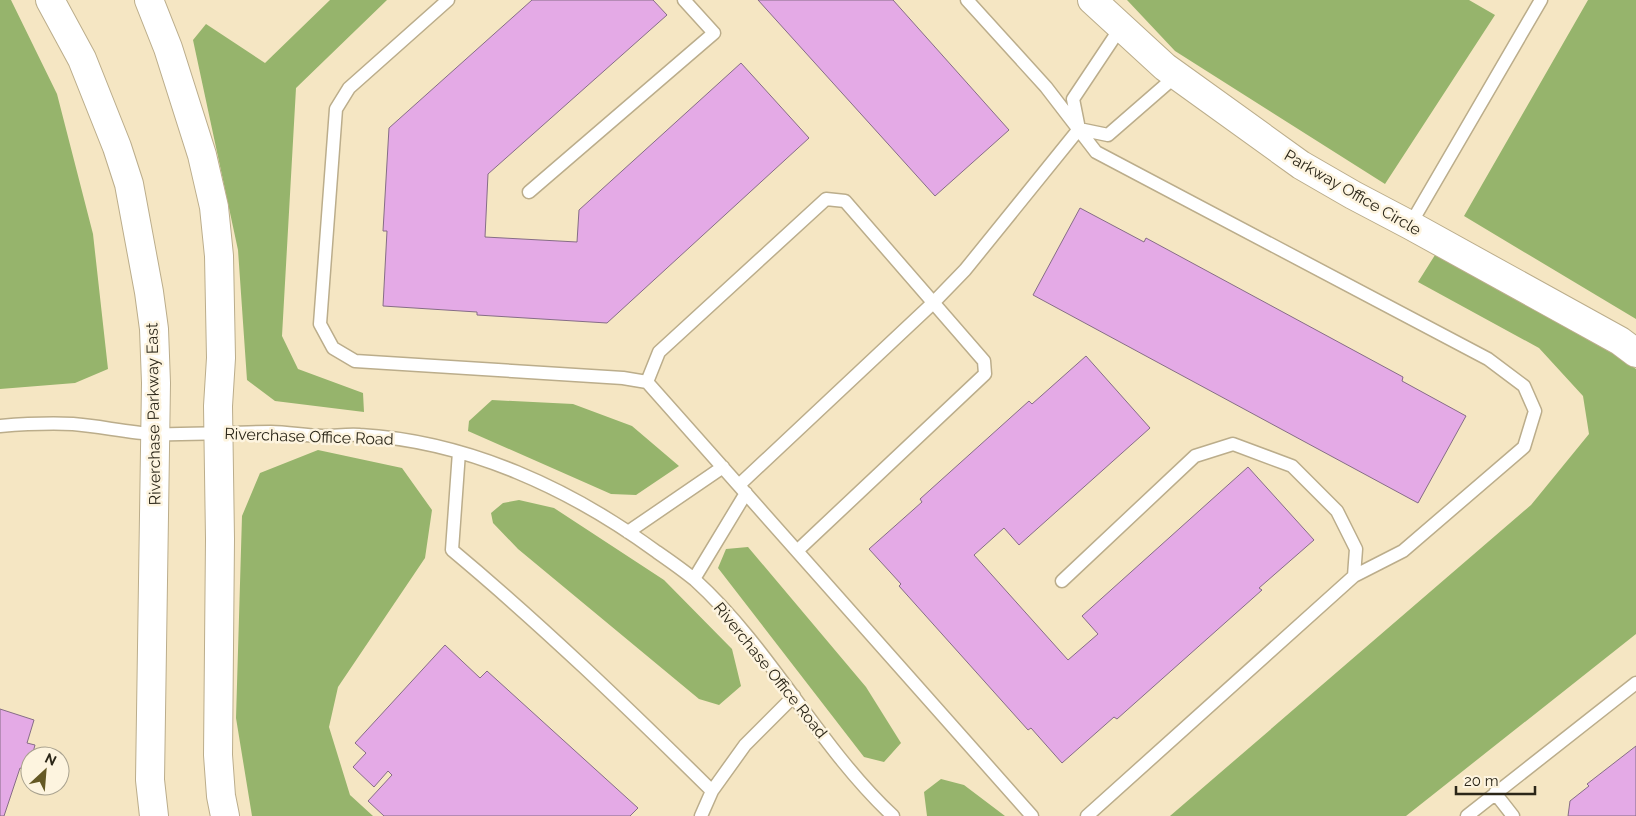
<svg xmlns="http://www.w3.org/2000/svg" width="1636" height="816" font-family="Raleway,sans-serif">
<style>
.forest{fill:#96b46c}
.building{fill:#e4aae6;stroke:#866d86}
.lines{fill:none;stroke-linecap:round;stroke-linejoin:round}
.service-casing{stroke:#bbad8b;stroke-width:15}
.tertiary-casing{stroke:#bbad8b;stroke-width:30}
.service{stroke:#fff;stroke-width:12}
.tertiary{stroke:#fff;stroke-width:28}
.labels{text-anchor:middle;stroke-width:5;stroke-linejoin:round;paint-order:stroke}
.street-label{font-size:16px;fill:#2b2618;stroke:#fdf4df}
</style>
<rect width="100%" height="100%" fill="#f5e6c3"/>
<path class="forest" d="M0,0H11L57,94L93,234L108,369L75,383L0,389Z
M330,0H387L296,88L282,336L298,369L363,393L364,412L275,401L247,380L238,250L193,40L206,24L265,63Z
M1127,0H1469L1495,15L1385,184L1175,51Z
M1588,0H1636V319L1464,216Z
M1435,255L1619,357L1636,369V634L1406,816H1170L1531,505L1589,434L1583,396L1539,348L1418,282Z
M492,400L573,404L632,426L679,466L636,495L611,494L468,431L469,421Z
M318,450L402,468L432,510L425,558L338,687L329,727L350,795L373,816H252L236,718L242,516L260,473Z
M519,500L554,508L664,580L732,649L741,686L719,705L699,699L518,549L493,523L491,513L503,503Z
M748,547L866,687L901,743L884,762L864,757L718,568L726,549Z
M941,779L964,785L1005,816H927L924,792Z"/>
<path class="building" d="M532,0H653L667,15L488,174L485,237L577,242L579,210L741,63L809,138L607,323L477,315V312L383,306L387,231H383L389,128Z
M758,0H893L1009,130L935,196Z
M1080,208L1144,242L1146,238L1403,377L1402,381L1466,416L1418,503L1033,295Z
M1086,356L1150,428L1019,545L1004,528L974,555L1068,660L1098,634L1082,616L1248,467L1314,540L1259,588L1262,590L1117,719L1114,717L1062,763L1031,728L1028,730L899,586L901,584L869,549L922,502L920,499L1029,401L1032,404Z
M445,645L480,678L487,671L638,808L630,816H384L368,801L392,775L388,771L374,787L353,767L366,753L355,743Z
M0,709L34,720L27,743L35,745L32,756H30L27,770L20,768L4,816H0Z
M1636,746V816H1568L1570,801L1589,786L1587,784Z"/>
<g class="lines">
<defs>
<path id="service" d="M448,0L349,88L336,109L320,324L333,348L355,361L623,378L647,382L1032,816
M967,0L1046,87L1096,152L1488,359L1524,386L1535,411L1524,447L1403,551L1354,576
M1121,27L1073,99L1079,129L1108,135L1177,75
M529,192L714,33L684,0
M1410,225L1541,0
M647,382L659,352L826,199L845,201L984,361L985,374L797,551
M0,426C24,424 49,423 73,424C101,426 128,433 156,434C194,435 233,432 271,432C288,432 306,436 323,436C335,436 348,434 360,435C468,441 571,489 657,552C670,561 683,570 695,580C771,649 818,746 893,816
M459,452L452,550C543,626 628,708 712,791L745,745L794,696
M739,485L933,303L965,270L1079,129
M628,532L723,467
M694,579L746,493
M1062,581L1195,456L1233,444L1292,466L1337,511L1356,549L1354,576L1087,816
M1495,793L1513,816
M701,816L712,791
M1467,816L1636,683"/>
<path id="tertiary" d="M50,0L82,59L117,147L129,184L149,292L154,329L156,383L150,780L154,816
M149,0L168,48L202,155L214,207L219,256L221,358L218,406L220,539L218,755L221,796L225,816
M1092,0L1165,67L1301,165L1353,195L1410,225L1620,341L1636,353"/>
</defs>
<use href="#service" class="service-casing"/>
<use href="#tertiary" class="tertiary-casing"/>
<use href="#service" class="service"/>
<use href="#tertiary" class="tertiary"/>
</g>
<g class="labels">
<g class="street-label">
<text transform="translate(1353 192) rotate(30)" y="6">Parkway Office Circle</text>
<text transform="translate(153 414) rotate(-91)" y="6">Riverchase Parkway East</text>
<text transform="translate(309 436) rotate(2)" y="6">Riverchase Office Road</text>
<text transform="translate(771 670) rotate(51)" y="6">Riverchase Office Road</text>
</g>
</g>
<g transform="translate(45 771) rotate(26)"><circle r="24" fill="#fdf4df" stroke="#a9a28f"/>
<path d="M0-4L9 19L0 12L-9 19Z" fill="#655925"/>
<text y="-8" font-size="14" font-weight="bold" text-anchor="middle" fill="#2b2618">N</text>
</g>
<path d="M1456 786v8h79v-8" fill="none" stroke="#2b2618" stroke-width="2.5"/>
<text x="1464" y="786" font-size="15" fill="#2b2618" stroke="#fdf4df" stroke-width="4" paint-order="stroke">20 m</text>
</svg>
